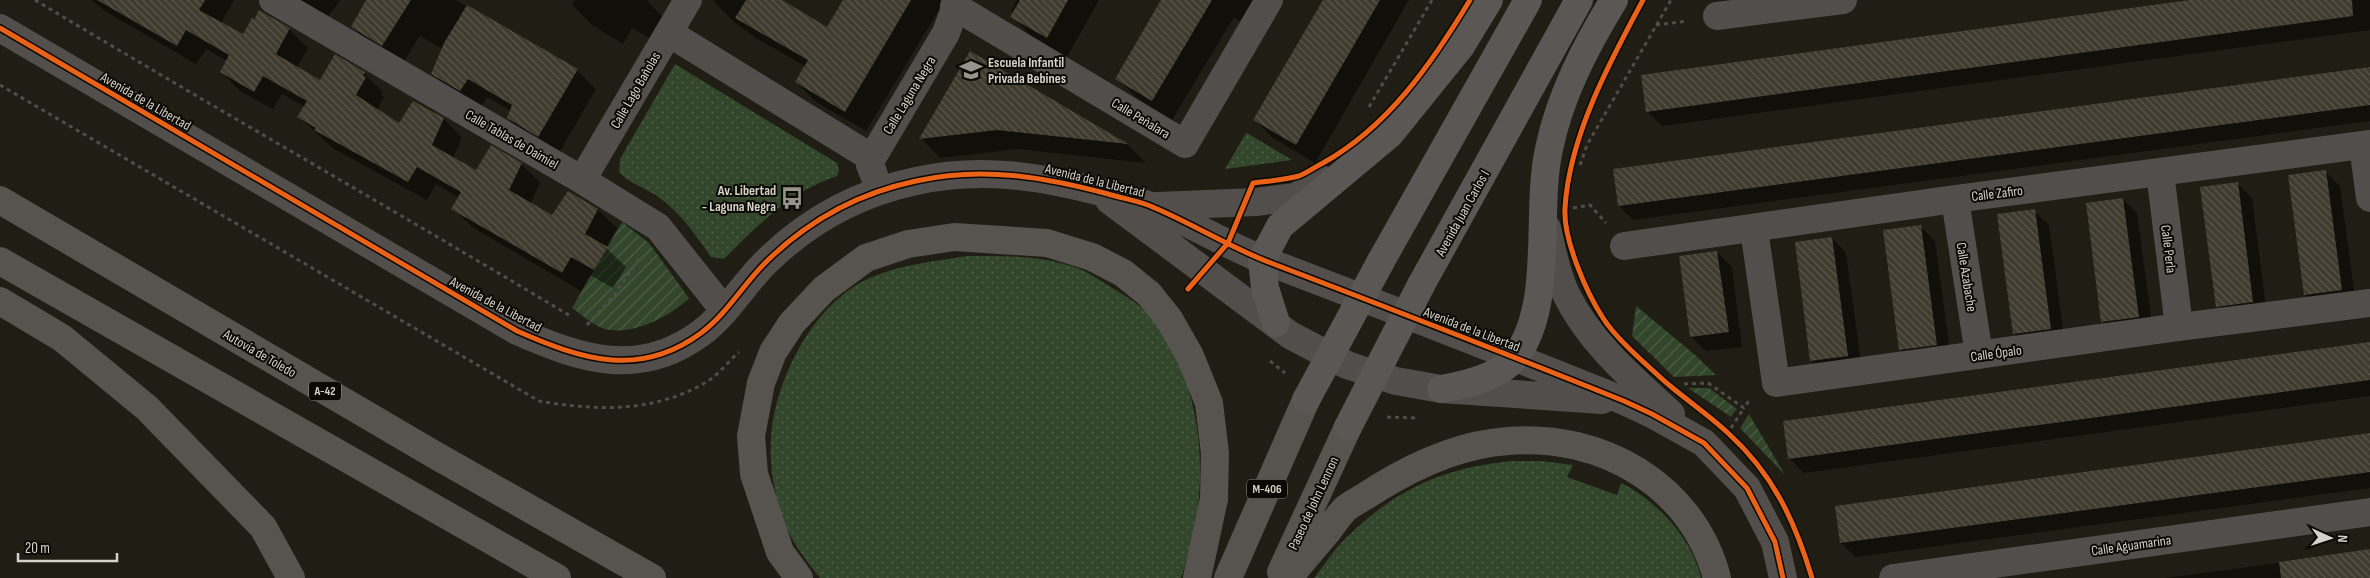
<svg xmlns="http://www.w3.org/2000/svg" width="2370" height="578" font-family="'Sofia Sans Condensed',sans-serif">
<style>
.grass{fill:url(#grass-dots)}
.garden{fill:url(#garden-furrows)}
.shadow{fill:#0007}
.building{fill:url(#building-back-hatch)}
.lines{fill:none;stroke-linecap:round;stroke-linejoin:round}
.path{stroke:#4f4d4a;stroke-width:3;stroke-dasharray:4 4;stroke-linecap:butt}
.minor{stroke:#514e4c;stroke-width:28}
.major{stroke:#5a5755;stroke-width:28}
.highway{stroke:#575450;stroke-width:28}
.major-bridge{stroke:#5a5755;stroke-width:28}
.cycleway-casing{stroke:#0b0904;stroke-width:8}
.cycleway{stroke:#ea6118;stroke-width:5}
.labels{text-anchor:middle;stroke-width:4;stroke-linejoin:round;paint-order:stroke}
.shield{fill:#0b0904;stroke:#98968e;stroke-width:1}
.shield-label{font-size:12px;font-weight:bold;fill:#d5d2c9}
.poi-label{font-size:14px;font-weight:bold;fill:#d5d2c9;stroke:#0b0904;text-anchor:start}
.street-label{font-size:14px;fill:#d5d2c9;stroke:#0b0904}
</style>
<defs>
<pattern id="grass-dots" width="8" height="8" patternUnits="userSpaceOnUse" patternTransform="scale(1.25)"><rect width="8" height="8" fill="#31462a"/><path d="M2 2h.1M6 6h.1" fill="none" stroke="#4e6048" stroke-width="1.8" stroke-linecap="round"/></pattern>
<pattern id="garden-furrows" width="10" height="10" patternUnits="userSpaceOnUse" patternTransform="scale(1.25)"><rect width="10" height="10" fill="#31462a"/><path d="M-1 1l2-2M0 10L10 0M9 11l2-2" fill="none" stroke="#4e6048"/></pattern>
<pattern id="building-back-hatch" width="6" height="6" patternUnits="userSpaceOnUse" patternTransform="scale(1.25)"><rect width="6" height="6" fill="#403b2e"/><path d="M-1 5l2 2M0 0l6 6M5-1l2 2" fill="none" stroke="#5b564b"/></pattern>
</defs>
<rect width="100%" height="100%" fill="#1f1d14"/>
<path class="grass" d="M675,64L837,163L839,171L837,176C791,191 758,225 724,259L711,257C695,234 680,212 657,196C644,187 630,184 619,172L620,159Z
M1246,133H1247L1292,160L1225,169Z
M968,256C1005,256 1044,255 1080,269C1089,273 1098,279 1106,284C1120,293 1139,303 1149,315C1208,387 1212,493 1181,578H820C805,559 790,540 782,517C774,494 769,462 771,438C775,382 809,313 858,284C892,265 930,262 968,256Z
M1512,461H1542L1573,465L1567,477L1617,495L1621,483C1657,501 1692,538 1701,578H1314C1325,564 1335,548 1348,536C1398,488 1443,468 1512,461Z"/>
<path class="garden" d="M622,222L649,243L689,298C671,316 633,336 605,329C594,326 582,315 572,308Z
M1636,306L1694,354L1716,375L1674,377L1632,336Z
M1688,388H1709L1737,409L1731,417Z
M1749,414L1785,475L1740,428Z"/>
<path class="shadow" d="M92,0H234L221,23L243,36L261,10L289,29L308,48L297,68L321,82L364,73L383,92L381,95L384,97L377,110L399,124L444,119L462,138L453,158L477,172L491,147L521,164L540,183L530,204L552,217L598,210L617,228L606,248L626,267L613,288L590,275L581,291L472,227L453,208L459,198L436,184L427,200L334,149L299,117L305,107L282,94L273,109L240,91L221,72L227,61L206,49L196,64L103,10Z
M291,0H340L326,20Z
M368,0H456L577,70L596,89L558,155L527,137L508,118L511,111L487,97L480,109L451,92L432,73L444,50L420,36L402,64L372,46L353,27Z
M575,0H649L648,2L668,22L656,42L632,28L623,44L592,25L572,5Z
M715,0H779L827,28L844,0H945L866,131L816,102L796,82L805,66L756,38L734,22L714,2Z
M1017,0H1099L1067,57L1032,37L1012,17L1014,14L1011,11Z
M1163,0H1253L1241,22L1234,17L1172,120L1137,98L1117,78Z
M1325,0H1409L1315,163L1273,138L1255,120Z
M2200,0H2370V30L1662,126L1647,111Z
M970,53L1128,145L1146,163L1018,149L940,158L921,138Z
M2370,68V121L1633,220L1619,206Z
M2326,172L2340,186L2356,304L2320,309L2305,294Z
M2237,183L2252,198L2267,316L2231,321L2217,306Z
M2123,199L2137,213L2153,331L2117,336L2103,321Z
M2034,211L2049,225L2065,343L2029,348L2014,334Z
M1920,226L1935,241L1951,359L1915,364L1900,349Z
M1832,238L1846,253L1862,370L1826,375L1812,361L1796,243Z
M1717,252L1732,267L1742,347L1706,351L1691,337L1681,257Z
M2370,343V396L1804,473L1789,458Z
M2370,435V488L1856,557L1841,543Z
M2370,551V578H2166Z"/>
<path class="building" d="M97,0H205L199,10L243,34L252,18L254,20L259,10L290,28L276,54L320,80L335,54L365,72L363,76L366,77L356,95L399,123L413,101L444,118L432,145L476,170L491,145L522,163L509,190L552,215L568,191L598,209L585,234L608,247L594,270L571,257L562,273L451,209L461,192L417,167L408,182L314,130L316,128L297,117L307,101L263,76L254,92L220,72L229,55L186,30L177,46Z
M366,0H411L382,46L351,27Z
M746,0H782L827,27L843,0H911L845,112L795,82L808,60L735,18Z
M1020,0H1068L1047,38L1010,17Z
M1161,0H1212L1152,101L1115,79Z
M1323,0H1380L1296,145L1253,120Z
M2190,0H2352L2353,16L1646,112L1641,75Z
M467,5L578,69L538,137L507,118L512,105L468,79L460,91L431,74L444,43Z
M970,51L1128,144L997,130L919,139Z
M2370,67V105L1618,206L1613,169Z
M2326,170L2342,290L2304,295L2288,175Z
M2238,182L2253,302L2216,307L2200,187Z
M2123,198L2139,317L2101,322L2086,203Z
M2035,209L2051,329L2013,334L1997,214Z
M1921,225L1937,345L1899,350L1883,230Z
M1832,237L1848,356L1810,361L1795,242Z
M1717,251L1729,332L1690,337L1679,256Z
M2370,342V380L1788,459L1783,421Z
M2370,433V472L1840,543L1835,506Z
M2370,549V578H2281L2279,562Z"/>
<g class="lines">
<path class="path" d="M35,0C213,107 394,210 572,317
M1656,25L1687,21
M0,85L539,401C596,411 656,413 708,381C719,374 729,361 739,352
M1369,107L1432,0
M1580,165L1587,145L1671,0
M1573,208L1590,205L1606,223
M587,325L615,294L641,256
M1270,361L1285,373
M1684,384L1708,383L1744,408L1750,399
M1387,417L1418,418
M1731,428L1744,408"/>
<path class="minor" d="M273,0L582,180L658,227L724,310
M954,6L1185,144L1269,0
M1717,16L1843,0
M0,28L517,331C581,359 639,379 701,333C727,314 744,283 767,261C809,220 859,193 916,181C983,166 1044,177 1108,194C1124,199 1141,201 1155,208C1195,225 1231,248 1271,263C1389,308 1507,354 1624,401L1652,414L1704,443L1747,488L1775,542L1783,578
M669,33L872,158
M2363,145L2370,198
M2160,172L2179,327
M874,175L870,165L872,158L946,33L958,0
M582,180L688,0
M1955,199L1979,355
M1109,200L1290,335L1347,365L1396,381L1441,389L1602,400
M1157,206L1256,202L1295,197L1324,180
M1547,228C1552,250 1556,273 1566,294C1590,343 1632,378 1671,414
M1754,229L1776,383L2179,327L2370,303
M1624,246L1955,199L2370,144
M1893,578L2370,512"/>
<path class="major" d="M1381,261L1528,0
M1421,285L1579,0
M1276,323L1265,288L1262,260L1280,226L1390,134L1461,46L1489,0
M1441,389C1465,385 1501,377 1516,356C1555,303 1535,212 1549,149C1560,95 1586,46 1614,0"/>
<path class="highway" d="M0,200L435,455L652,578
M0,261L557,578
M0,301L62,338L147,408L263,527L291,578
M1281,572L1348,427
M799,578L780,552L754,474L751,436L761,383L773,352L792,323L824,289L866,258L908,244L954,237L1047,243L1092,257L1123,273L1149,294L1169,319L1190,356L1209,403L1215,453L1214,499L1197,578
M1228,578L1306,400
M1288,578C1301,563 1314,547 1327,532C1333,524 1339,515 1346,508C1356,501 1368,495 1378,488C1417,464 1462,444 1508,441C1601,433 1693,485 1717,578"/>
<path class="major-bridge" d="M1306,400L1381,261
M1348,427L1421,285"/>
<defs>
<path id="cycleway" d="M1643,0C1610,61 1569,137 1565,208C1563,239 1586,292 1603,318C1616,339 1650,368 1669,385C1688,401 1710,416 1728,433C1773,474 1795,521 1812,578
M0,28L517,331C581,359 639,379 701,333C727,314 744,283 767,261C809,220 859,193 916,181C983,166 1044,177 1108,194C1124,199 1141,201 1155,208C1195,225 1231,248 1271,263C1389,308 1507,354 1624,401L1652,414L1704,443L1747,488L1775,542L1783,578
M1188,289L1228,243L1253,183C1268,181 1284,180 1299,176C1307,173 1315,167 1323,163C1388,127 1432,63 1470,0"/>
</defs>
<use href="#cycleway" class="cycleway-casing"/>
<use href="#cycleway" class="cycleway"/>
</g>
<defs>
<symbol id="school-bare" viewBox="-9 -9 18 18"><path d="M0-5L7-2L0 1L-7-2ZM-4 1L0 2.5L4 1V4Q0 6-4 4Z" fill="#95938a" stroke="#0b0904" stroke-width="2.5" paint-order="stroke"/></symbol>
<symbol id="bus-bare" viewBox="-9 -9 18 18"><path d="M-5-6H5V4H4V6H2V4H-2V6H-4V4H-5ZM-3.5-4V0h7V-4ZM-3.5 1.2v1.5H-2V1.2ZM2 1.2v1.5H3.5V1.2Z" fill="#95938a" stroke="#0b0904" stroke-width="2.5" paint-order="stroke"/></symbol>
</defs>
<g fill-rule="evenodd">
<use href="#school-bare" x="955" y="54" width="32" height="32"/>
<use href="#bus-bare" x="776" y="182" width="32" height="32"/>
</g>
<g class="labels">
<g class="shield">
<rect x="309" y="381.5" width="32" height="19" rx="4"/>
<rect x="1247" y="479.5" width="40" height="19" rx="4"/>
</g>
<g class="shield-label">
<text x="325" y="395">A-42</text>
<text x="1267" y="493">M-406</text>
</g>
<g class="poi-label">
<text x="988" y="67">Escuela Infantil<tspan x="988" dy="16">Privada Bebines</tspan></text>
<text x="776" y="195" text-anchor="end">Av. Libertad<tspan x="776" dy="16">- Laguna Negra</tspan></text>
</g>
<g class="street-label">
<text transform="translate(635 90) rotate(-60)" y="5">Calle Lago Bañolas</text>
<text transform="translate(909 95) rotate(-59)" y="5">Calle Laguna Negra</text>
<text transform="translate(146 101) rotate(30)" y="5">Avenida de la Libertad</text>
<text transform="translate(1141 118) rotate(31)" y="5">Calle Peñalara</text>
<text transform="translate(512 139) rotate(30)" y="5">Calle Tablas de Daimiel</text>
<text transform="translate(1095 180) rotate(14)" y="5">Avenida de la Libertad</text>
<text transform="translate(1997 193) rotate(-7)" y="5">Calle Zafiro</text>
<text transform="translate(1462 213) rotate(-61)" y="5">Avenida Juan Carlos I</text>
<text transform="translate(2169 249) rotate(83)" y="5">Calle Perla</text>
<text transform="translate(1967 277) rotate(81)" y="5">Calle Azabache</text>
<text transform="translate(496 304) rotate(28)" y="5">Avenida de la Libertad</text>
<text transform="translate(1472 329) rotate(21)" y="5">Avenida de la Libertad</text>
<text transform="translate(260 353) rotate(30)" y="5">Autovía de Toledo</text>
<text transform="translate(1996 353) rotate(-8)" y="5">Calle Ópalo</text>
<text transform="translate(1313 503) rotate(-65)" y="5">Paseo de John Lennon</text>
<text transform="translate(2131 545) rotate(-8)" y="5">Calle Aguamarina</text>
</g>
</g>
<g transform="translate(2330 538) rotate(93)" stroke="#0b0904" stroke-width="4" paint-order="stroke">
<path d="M0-4L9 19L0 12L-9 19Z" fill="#d5d2c9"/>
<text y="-8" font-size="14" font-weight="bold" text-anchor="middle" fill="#d5d2c9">N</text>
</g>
<path d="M18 553v8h99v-8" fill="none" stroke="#d5d2c9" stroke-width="2.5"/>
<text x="25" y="553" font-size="15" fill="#d5d2c9" stroke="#0b0904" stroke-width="4" paint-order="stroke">20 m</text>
</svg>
